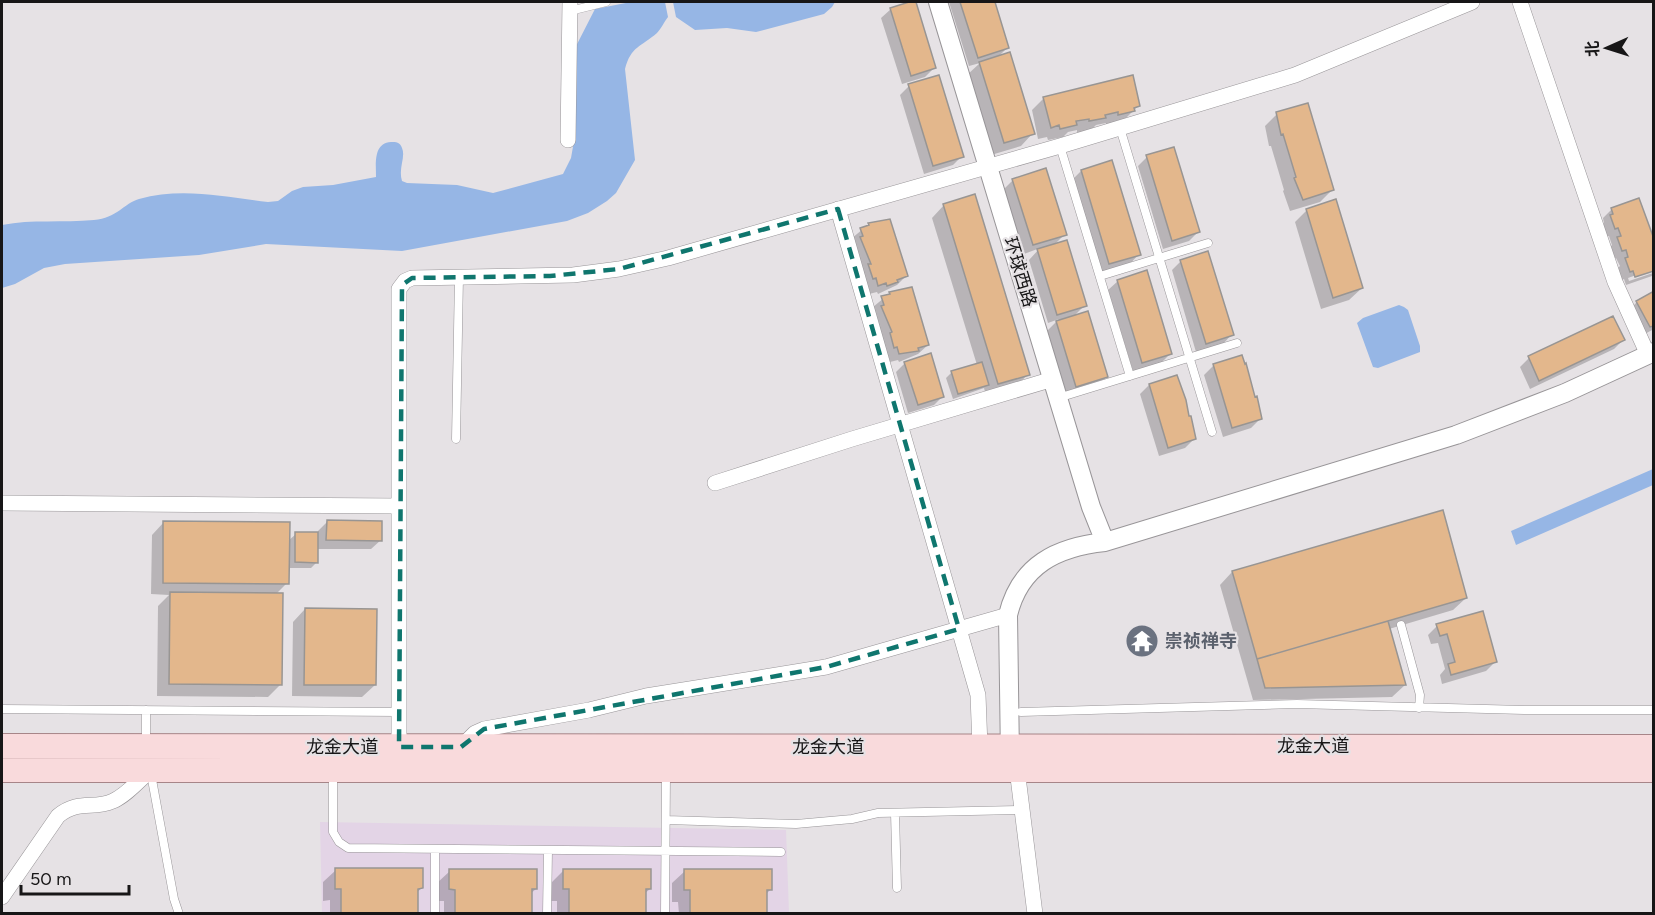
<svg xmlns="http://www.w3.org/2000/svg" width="1655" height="915" font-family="Figtree,'Noto Sans SC',sans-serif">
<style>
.commercial{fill:#e3d4e6}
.water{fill:#96b6e5}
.shadow{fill:#0003;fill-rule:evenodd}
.building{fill:#e3b78c;stroke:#989593;stroke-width:1.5}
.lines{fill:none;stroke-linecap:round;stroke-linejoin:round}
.service-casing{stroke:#989598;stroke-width:9}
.minor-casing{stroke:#989598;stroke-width:16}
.tertiary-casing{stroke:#989598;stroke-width:20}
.primary-casing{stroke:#a78588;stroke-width:26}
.service{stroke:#fff;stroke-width:8}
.minor{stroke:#fff;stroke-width:15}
.tertiary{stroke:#fff;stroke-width:18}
.primary{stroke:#f9dadc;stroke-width:24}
.marked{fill:none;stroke:#0f766e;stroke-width:4.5;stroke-dasharray:12 8;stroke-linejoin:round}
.labels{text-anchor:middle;stroke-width:4.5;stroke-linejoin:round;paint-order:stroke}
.street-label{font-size:18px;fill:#171617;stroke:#e6e2e5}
.worship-label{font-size:18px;font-weight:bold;fill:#5b616d;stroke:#e6e2e5;text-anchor:start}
</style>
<rect width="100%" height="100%" fill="#e6e2e5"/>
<path class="commercial" d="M320,822L786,830L789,913H322Z"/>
<path class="water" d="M631,2H665L668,17C664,22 661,29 657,33C641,47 631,46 625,69L635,160L616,193L607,201L588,213L567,221L402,251L266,244L199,255L65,264L44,268L15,284L2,288V225C32,219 63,223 94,220C117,218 123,204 139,199C182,187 225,197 268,202L278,201L292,191L303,187L333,185L376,177C376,164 373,143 391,142C396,142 400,142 402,148C406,157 398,168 402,181L407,183L457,185L493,193L563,174L571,158L574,141L573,52L595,9Z
M673,2H835L832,7L824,14L756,32L727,28L695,30L676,17Z
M1399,305L1404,307L1408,310L1420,346V352L1378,368L1373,367L1357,323L1363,318Z
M1653,469V485L1516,545L1511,531Z"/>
<path class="shadow" d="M914,2L934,68L925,77L902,84L881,18L891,9Z
M949,2H993L1007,48L998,57L1033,133L1021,146L991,155L967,75L980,63L969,66Z
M909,86L962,156L953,165L924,174L900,95Z
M1044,98L1138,106L1121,123L1106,126V123L1096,125L1092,129L1077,133V130L1068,132L1063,137L1048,140L1047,137L1038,139L1032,110Z
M1277,114L1332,190L1320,202L1290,211L1283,191L1284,190L1271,146H1269L1265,126Z
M1147,157L1198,232L1189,241L1163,249L1138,166Z
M1081,171L1139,254L1127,267L1097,276L1069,183Z
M1013,180L1065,234L1053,246L1085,305L1073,317L1106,377L1097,386L1067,395L1047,331L1059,319L1048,323L1029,260L1040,248L1024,254L1004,189Z
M944,205L1028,374L1016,387L986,396L984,388L953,399L946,378L952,372L977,365L932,218Z
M1612,209L1654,244L1652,276L1626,285L1624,279L1621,280L1617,269L1620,266L1616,258L1613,259L1609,248L1612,245L1609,236L1606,237L1602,226L1604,223L1603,218ZM1653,269V273L1629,281L1628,278Z
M1307,210L1362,288L1349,300L1321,309L1295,222Z
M889,220L906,276L897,285L878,294L877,292L869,294L852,238L868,225Z
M1181,261L1232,334L1223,344L1196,352L1172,270Z
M1118,281L1170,354L1161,363L1133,371L1108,290Z
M911,289L928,345L918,354L899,362L898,360L890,362L873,307L890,293Z
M1654,293V329L1641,336L1628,311L1637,302Z
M1623,340L1614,349L1530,389L1520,367L1529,358Z
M1241,357L1260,419L1251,428L1223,437L1204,375L1213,366Z
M905,363L943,396L934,405L908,413L896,372Z
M1149,385L1188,418H1190L1194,439L1185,448L1159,456L1140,394Z
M164,522L288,541L296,534H318V531L327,522L381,540L371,549H317V562L311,568H288L287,583L276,594L280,685L268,697L157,696L158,606L169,595L151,594L152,535Z
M1232,572L1466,598L1453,610L1389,629L1405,685L1392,697L1253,700L1220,585Z
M305,609L375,685L362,697L292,696L293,622Z
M1437,626L1495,662L1486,671L1442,684L1440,675L1445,669L1438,643L1431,644L1428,635Z
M336,870L422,888L416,893V914H330V900L323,901V882Z
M564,870L650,889L644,894V914H557V901H551V883Z
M450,871L536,889L530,894V914H444V901H438L437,883Z
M685,871L771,889L765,895V914H679L678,902H672V883Z"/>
<path class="building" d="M909,2H916L936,68L911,76L890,8Z
M960,2H995L1009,48L978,58Z
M1010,52L1035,134L1004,143L979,62Z
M939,75L964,157L933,166L908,84Z
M1133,75L1140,106L1134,108L1135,111L1118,115V112L1105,115L1106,118L1089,121V119L1076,121L1077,125L1060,129L1059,125L1051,128L1043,97Z
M1308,103L1334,190L1303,200L1294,178L1296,177L1283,134L1281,135L1276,112Z
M1174,147L1200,232L1172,241L1146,155Z
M1112,160L1141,255L1109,264L1081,170Z
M1046,168L1067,235L1033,245L1012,179Z
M975,194L1030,375L998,384L943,204Z
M1639,198L1654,239V271L1635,277L1633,271L1630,272L1625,258L1628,257L1626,250L1622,251L1617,237L1621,236L1618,228L1615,229L1610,215L1613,214L1611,208Z
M1336,199L1363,288L1333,298L1306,209Z
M890,219L908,276L897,280L898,282L887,286L886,283L878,286L876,278L873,279L868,264H871L860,237L863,236L860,228L869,225L868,223Z
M1067,240L1087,306L1057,315L1037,249Z
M1208,251L1234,335L1206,344L1180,260Z
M1147,270L1172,354L1142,363L1117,280Z
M912,287L929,345L918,348L919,351L899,354L897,347L894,348L890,333L892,332L881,306L884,305L881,296L890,294L889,292Z
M1654,291V326L1650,327L1636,301Z
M1088,311L1108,377L1076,387L1056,321Z
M1613,316L1625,340L1539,381L1528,356Z
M931,353L944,397L918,405L904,362Z
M1242,355L1245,364L1246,363L1255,397L1257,396L1262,419L1232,428L1213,364Z
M982,362L989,385L958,394L951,371Z
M1177,375L1186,400L1189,416H1191L1196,439L1168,448L1149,384Z
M1443,510L1467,598L1257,659L1232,571Z
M327,520L382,521V541L326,540Z
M163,521L290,522L289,584L163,583Z
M295,532H318V563L295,562Z
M170,592L283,593L282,685L169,684Z
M305,608L377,609L376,685H304Z
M1483,611L1497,662L1451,675L1448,664L1455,662L1447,634L1440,636L1436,624Z
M1388,621L1406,685L1265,688L1257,659Z
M335,868H423V888L418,889V914H341V889H335Z
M449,869H537V889H532V914H455V890L449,889Z
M563,869H651V889H646V914H569V889H563Z
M684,869H772V890H767V914H690V890H684Z"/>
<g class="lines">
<defs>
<path id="service" d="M570,11L606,2
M1120,128L1212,432
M1060,146L1130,376
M1100,276L1208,243
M1058,398L1237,343
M456,439L459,277
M1401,625L1420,695L1419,708
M2,709L399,712
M1021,712L1297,704L1524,710H1654
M146,744V710
M333,772V832L339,842L348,848L781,852
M151,774L174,899L179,914
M895,813L897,888
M666,820L796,824L852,819L878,813L1022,810
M435,914V849
M547,914L548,850
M665,914L666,774"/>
<path id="minor" d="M1520,2L1615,282L1648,355
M568,140L570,2
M838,209L978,695L980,747
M715,483L852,439L1053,379
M2,503L399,506
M399,747V289L405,281L412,278L573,275L619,269L668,258L1060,146L1295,75L1472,2
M461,747L475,733L484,729L589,710L646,696L826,667L1008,615
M1017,769L1035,914
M2,897L58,816C79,799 93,810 113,801C127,795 139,780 151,770"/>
<path id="tertiary" d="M938,2L1091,507L1105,542
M1010,758L1008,615C1020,565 1057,547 1105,542L1456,435L1565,393L1654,352"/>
<path id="primary" d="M2,746L1654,747
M2,770H1654"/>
</defs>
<use href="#service" class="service-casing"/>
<use href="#minor" class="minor-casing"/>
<use href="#tertiary" class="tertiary-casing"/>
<use href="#primary" class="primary-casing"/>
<use href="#service" class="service"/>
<use href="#minor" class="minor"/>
<use href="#tertiary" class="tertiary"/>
<use href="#primary" class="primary"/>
</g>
<path class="marked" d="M838,209L959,629L826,667L484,729L461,747H399L402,285L412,278L550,276L619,269Z"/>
<defs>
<symbol id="temple-disc" viewBox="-11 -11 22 22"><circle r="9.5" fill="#6b7280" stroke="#e6e2e5"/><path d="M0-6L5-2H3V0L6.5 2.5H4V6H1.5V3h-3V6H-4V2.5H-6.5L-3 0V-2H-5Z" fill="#fff"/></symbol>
</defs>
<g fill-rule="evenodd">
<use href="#temple-disc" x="1123" y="622" width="38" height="38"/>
</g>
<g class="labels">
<g class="street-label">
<text transform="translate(1020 272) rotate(73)" y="6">环球西路</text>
<text x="1313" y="752">龙金大道</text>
<text x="342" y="753">龙金大道</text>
<text x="828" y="753">龙金大道</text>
</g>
<g class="worship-label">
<text x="1165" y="647">崇祯禅寺</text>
</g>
</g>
<rect width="1655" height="915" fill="none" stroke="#171617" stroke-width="6"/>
<g transform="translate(1607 48) rotate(267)" stroke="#e6e2e5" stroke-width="4.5" paint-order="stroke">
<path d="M0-4.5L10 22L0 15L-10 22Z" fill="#171617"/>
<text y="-9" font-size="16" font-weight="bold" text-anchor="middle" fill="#171617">北</text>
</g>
<path d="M21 885v9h108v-9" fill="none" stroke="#171617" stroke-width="3"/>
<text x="30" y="885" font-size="18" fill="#171617" stroke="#e6e2e5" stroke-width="4.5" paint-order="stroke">50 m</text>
</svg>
